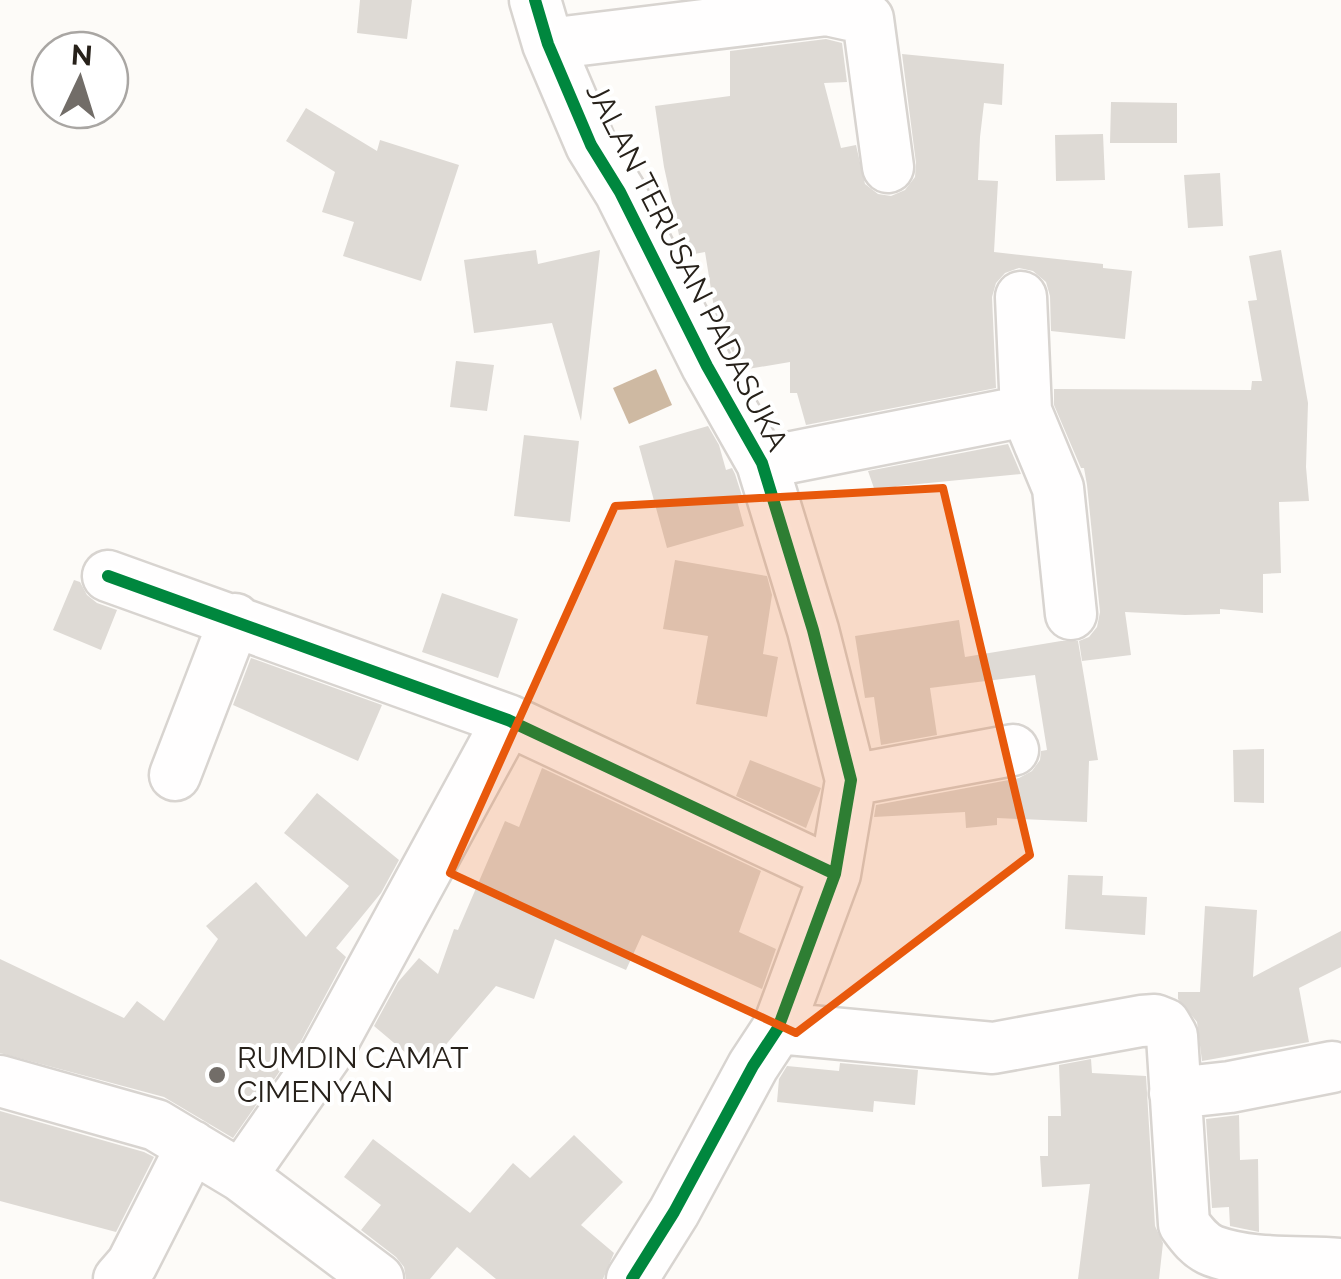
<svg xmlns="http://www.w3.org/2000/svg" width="1341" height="1279" font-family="Raleway,sans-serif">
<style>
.water{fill:#ceb9a2}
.building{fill:#dedad5}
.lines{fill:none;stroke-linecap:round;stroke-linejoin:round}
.minor-casing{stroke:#d8d4d0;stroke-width:55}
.minor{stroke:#fffefe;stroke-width:50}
.cycleway-casing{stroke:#fff;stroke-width:19}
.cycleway{stroke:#00873e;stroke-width:12}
.marked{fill:#e8590c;fill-opacity:0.2;stroke:#e8590c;stroke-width:8;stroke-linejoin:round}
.poi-dot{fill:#726d68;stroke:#fff;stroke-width:4}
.labels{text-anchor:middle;stroke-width:8;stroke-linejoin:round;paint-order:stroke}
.street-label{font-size:30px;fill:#27211a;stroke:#fff}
.poi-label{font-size:30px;fill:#27211a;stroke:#fff;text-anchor:start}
</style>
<rect width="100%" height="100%" fill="#fdfbf8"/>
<path class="water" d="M656,369L672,405L629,424L613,388Z"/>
<path class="building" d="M360,0H412L407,39L357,33Z
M826,39L842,43L847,82L824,83L841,148L856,145L865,184L878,194L891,196L905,190L915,177L916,163L902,54L1004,64L1002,105L984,103L980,137L978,180L998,181L994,252L1103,264V268L1132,271L1125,339L1051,331L1050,296L1046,282L1033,271L1019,268L1005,273L996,283L992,297L996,388L806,425L797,393H790V362L742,370L716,320L705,252L684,256L683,253L664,167L655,106L730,96V51Z
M1111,102L1177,103V143H1110Z
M306,108L377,151L380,140L459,165L421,281L343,256L354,222L322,212L335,172L286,141Z
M1103,134L1105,180L1056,181L1055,135Z
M1220,173L1223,226L1188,228L1184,175Z
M536,250L538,264L600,250L581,421L552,323L474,333L464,260Z
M1281,250L1308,403L1306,467L1309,501L1279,502L1281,573L1263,574V613L1220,609V614L1185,615L1125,612L1131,655L1082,661L1079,641L1089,637L1097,627L1100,612L1087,485L1084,468H1081L1054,405V389L1251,390L1252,381H1262L1248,301L1257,300L1249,256Z
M456,361L494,365L487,411L450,407Z
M708,426L719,445L726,470L732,468L735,474L742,496L736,497L744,526L667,548L639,446Z
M524,435L579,441L570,522L514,516Z
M1008,444L1021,474L898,486L876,494L868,471Z
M675,560L767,576L772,595L763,654L778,657L767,717L696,704L708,636L663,629Z
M74,580L80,582L87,595L97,603L117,610L101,650L53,630Z
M442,593L518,619L498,678L422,652Z
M959,620L965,657L1061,641H1078L1098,760L1089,761L1087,822L997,818V825L966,828L965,812L874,817L876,805L1019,778L1032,771L1040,760L1041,751L1047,750L1035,675L930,688L937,735L881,745L874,697L865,698L855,636Z
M251,658L382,705L358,761L233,705Z
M1264,749V803L1234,802L1233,750Z
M750,760L821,788L806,828L736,796Z
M542,768L761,871L739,932L776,949L762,989L642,935L626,970L555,939L534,999L496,986L425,1069L374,1026L398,982L419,958L438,974L454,929L458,930L505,821L519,827Z
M317,793L399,860L381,893L336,948L346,957L301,1041L233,1138L164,1097L0,1053V959L124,1018L137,1001L164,1021L218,939L206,926L256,882L306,937L349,886L284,833Z
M1068,875L1103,876L1102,895L1147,897L1145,935L1065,929Z
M1205,906L1257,910L1253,977L1341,931V967L1299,988L1309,1042L1202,1061L1197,1022L1178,999V992H1200Z
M1091,1059L1092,1073L1146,1076L1155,1226L1163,1243L1159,1279H1078L1090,1184L1042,1187L1040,1156H1048V1116H1061L1059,1065Z
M840,1063L918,1070L915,1105L874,1101L873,1112L777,1102L779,1079L787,1066L839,1071Z
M0,1111L144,1152L154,1157L116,1232L0,1201Z
M1239,1115L1240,1160L1258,1159L1259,1232L1230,1226L1229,1207L1212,1208L1206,1119Z
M574,1135L623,1182L581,1225L614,1253L603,1279H496L457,1247L430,1279H406L404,1267L396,1257L361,1230L381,1205L344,1177L373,1139L470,1213L513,1163L530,1178Z"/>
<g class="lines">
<defs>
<path id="minor" d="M535,0L548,44L591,145L620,192L707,366L762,463L813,630L851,780L835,874L778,1028L753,1066L674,1212L632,1279
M548,44L827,10L868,19L888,167
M1021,297L1026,411
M762,463L1026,411L1058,488L1071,614
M108,576L508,720L835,874
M175,775L235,619
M851,780L1013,750
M778,1028L993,1048L1141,1021L1155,1020L1165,1024L1172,1036L1184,1224C1192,1235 1200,1246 1213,1251C1251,1265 1301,1261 1341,1264
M0,1081L156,1125L241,1176L378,1279
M1175,1093L1230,1087L1332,1067
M241,1176L325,1056L508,720
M119,1279L132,1264L192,1146"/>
</defs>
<use href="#minor" class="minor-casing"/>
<use href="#minor" class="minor"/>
<defs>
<path id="cycleway" d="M535,0L548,44L591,145L620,192L707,366L762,463L813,630L851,780L835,874L778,1028L753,1066L674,1212L632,1279
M108,576L508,720L835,874"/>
</defs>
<use href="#cycleway" class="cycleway-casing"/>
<use href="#cycleway" class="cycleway"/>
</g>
<path class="marked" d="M943,488L1030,855L796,1033L450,873L615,506Z"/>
<circle class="poi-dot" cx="217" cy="1075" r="10"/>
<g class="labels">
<g class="street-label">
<text transform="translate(687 267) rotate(63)" y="10">JALAN TERUSAN PADASUKA</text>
</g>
<g class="poi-label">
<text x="237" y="1068">RUMDIN CAMAT<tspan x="237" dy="34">CIMENYAN</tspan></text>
</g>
</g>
<g transform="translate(80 80) rotate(4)"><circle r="48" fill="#ffffff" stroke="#a9a6a3" stroke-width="2.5"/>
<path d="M0-8L18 38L0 25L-18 38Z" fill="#726d68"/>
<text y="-15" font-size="28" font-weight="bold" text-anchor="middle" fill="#27211a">N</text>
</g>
</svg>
